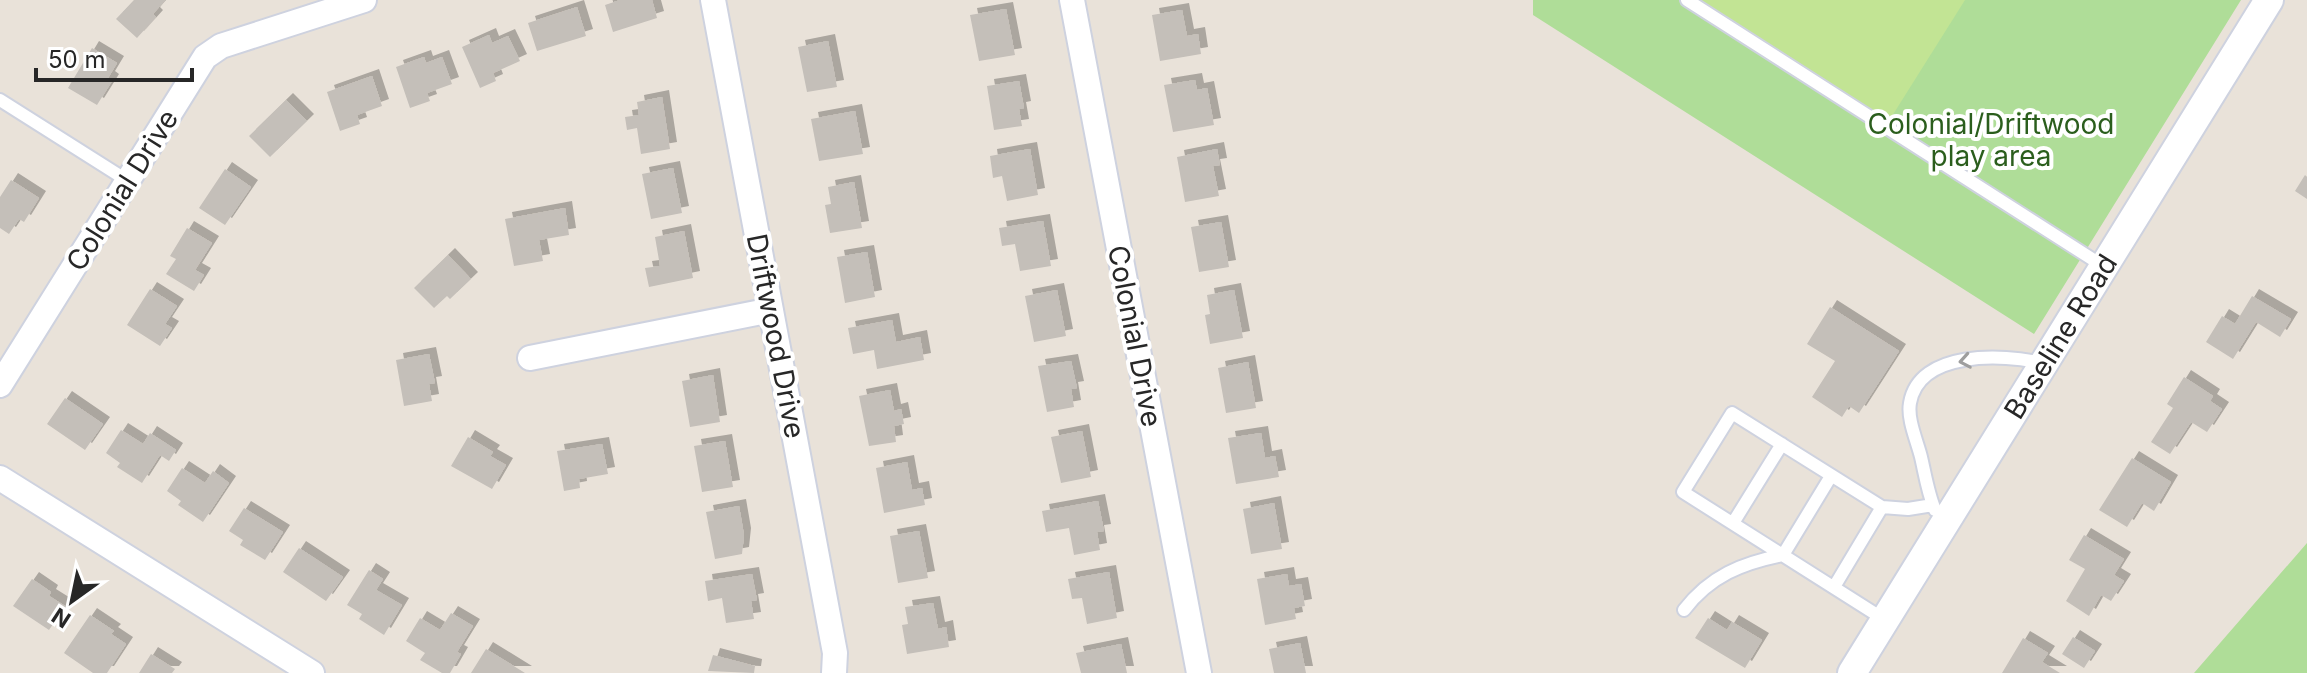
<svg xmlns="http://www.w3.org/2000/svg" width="2307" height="673" font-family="Inter,sans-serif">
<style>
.green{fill:#afdd98}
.pitch{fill:#c2e494}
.building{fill:#c4bfb9;filter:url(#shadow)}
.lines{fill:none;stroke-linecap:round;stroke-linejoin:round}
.service-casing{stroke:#ced2df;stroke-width:16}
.minor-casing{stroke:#ced2df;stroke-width:28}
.tertiary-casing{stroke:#ced2df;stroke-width:32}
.service{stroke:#fff;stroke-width:12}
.minor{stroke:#fff;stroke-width:24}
.tertiary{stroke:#fff;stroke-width:28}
.oneway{stroke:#9e9e9e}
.labels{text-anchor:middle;stroke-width:8;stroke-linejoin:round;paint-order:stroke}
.park-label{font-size:28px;fill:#2b5e1d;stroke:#fff}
.street-label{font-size:28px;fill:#272727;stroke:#fff}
</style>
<defs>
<filter id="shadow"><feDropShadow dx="7" dy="-7" stdDeviation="0" flood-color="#0004"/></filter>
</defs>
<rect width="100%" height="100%" fill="#e9e2d9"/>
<path class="green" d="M1533,0H2241L2034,334L1533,15Z
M2307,543V673H2194Z"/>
<path class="pitch" d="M1690,0H1965L1887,124Z"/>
<path class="building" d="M134,0H165L153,14L156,17L137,38L116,19Z
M620,0H652L657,18L613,32L605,5Z
M577,7L586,36L537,51L528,23Z
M1006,9L1015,55L979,61L970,15Z
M1182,10L1187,36L1198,34L1201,54L1160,61L1152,15Z
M489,35L492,43L508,36L520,61L493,73L496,81L480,88L462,47Z
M828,41L837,87L807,92L798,47Z
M92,48L117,63L108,78L112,81L97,105L68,88Z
M424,57L426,63L442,57L452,84L427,93L430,101L410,108L396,67Z
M372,76L382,106L357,115L360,124L340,131L327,92Z
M1195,80L1197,90L1207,88L1214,125L1173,132L1164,85Z
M1019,81L1024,108L1019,109L1022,126L994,130L987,86Z
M662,97L670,149L641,154L637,128L627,130L625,117L639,115L637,102Z
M286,100L307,121L270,157L249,136Z
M855,111L863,154L819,161L811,119Z
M1030,149L1038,195L1007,201L1002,176L993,178L990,156Z
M1217,149L1220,165L1213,166L1219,196L1185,202L1177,157Z
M673,168L682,213L651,219L642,174Z
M225,169L251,187L225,225L199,208Z
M2305,175L2307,177V199L2295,191Z
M11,180L39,198L24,222L19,219L9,234L0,228V197Z
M854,182L862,228L830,233L825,205L831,204L828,187Z
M565,208L569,235L539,240L543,261L514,266L505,219Z
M1043,221L1051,266L1020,271L1015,244L1002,246L999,228Z
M1221,222L1229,267L1199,272L1191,227Z
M187,228L212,243L195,270L204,275L194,291L166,274L176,259L170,256Z
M684,231L693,278L649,287L645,268L660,266L655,237Z
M867,252L875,297L845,303L837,257Z
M448,255L471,279L450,299L447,296L434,308L414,288Z
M150,289L177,306L165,324L172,328L160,346L127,325Z
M1057,290L1066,336L1034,342L1025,296Z
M1234,290L1243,338L1210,344L1205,315L1210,314L1207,295Z
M2252,296L2291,319L2280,337L2256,322L2233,359L2206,342L2222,316L2235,324Z
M1830,307L1899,351L1859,413L1849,406L1842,417L1812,397L1835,361L1807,344Z
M892,320L896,342L920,337L924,360L877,369L874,350L853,354L848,328Z
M429,354L435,383L429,384L432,401L404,406L396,360Z
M1071,361L1077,388L1071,389L1074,407L1047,412L1038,366Z
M1248,362L1256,408L1226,413L1218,368Z
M713,375L720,422L690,427L682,381Z
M2184,377L2213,396L2210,401L2222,409L2207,432L2191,422L2170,454L2151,442L2173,408L2167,404Z
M890,390L894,411L901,409L904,424L894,426L896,442L869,446L859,396Z
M65,398L103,424L85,450L47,424Z
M121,430L143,444L150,433L176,450L169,461L160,455L142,483L117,467L120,463L106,453Z
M1082,431L1091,477L1061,483L1051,437Z
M1261,433L1265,458L1275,456L1279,477L1236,484L1228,438Z
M468,437L493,452L490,456L506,465L492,489L451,466Z
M725,441L733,487L702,492L694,446Z
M602,444L608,474L579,479L580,488L564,491L557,451Z
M2132,458L2171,482L2154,511L2142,503L2127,527L2099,510Z
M907,462L912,490L922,488L925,505L884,513L876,468Z
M182,468L205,483L213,471L229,483L203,522L178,505L181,501L167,491Z
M1098,501L1104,531L1097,532L1100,550L1074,555L1069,528L1046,532L1042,511Z
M1274,503L1282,549L1251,554L1243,509Z
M739,506L744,535L742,554L715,559L706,512Z
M244,508L283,532L265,560L240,545L243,540L229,531Z
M919,531L928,578L898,583L890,536Z
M2084,535L2124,559L2114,575L2124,581L2111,601L2101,595L2089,616L2066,601L2085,569L2069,560Z
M299,548L343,577L326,601L283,572Z
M369,570L383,579L376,590L402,605L384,635L359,619L362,614L347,605Z
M1109,572L1117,618L1087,624L1082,598L1072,599L1068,579Z
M752,574L757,600L751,601L754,619L726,623L722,598L708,601L705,581Z
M1287,574L1289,586L1301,584L1305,606L1294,608L1296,619L1265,625L1257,579Z
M32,579L51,592L49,596L65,606L49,630L13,606Z
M933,603L938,629L946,627L949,647L907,654L902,625L908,624L905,607Z
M451,613L473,626L457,652L461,654L450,673H442L420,660L425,653L406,641L420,618L440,630Z
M90,615L114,631L111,634L126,644L107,673H93L64,653Z
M1708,618L1727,630L1732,622L1762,640L1745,668L1695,638Z
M2073,637L2095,651L2084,668L2062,654Z
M2023,638L2048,653L2042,662L2060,673H2002Z
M1300,643L1306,673H1274L1269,649Z
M1121,644L1127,673H1081L1076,653Z
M486,649L525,673H471Z
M151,654L175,669L172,673H139Z
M713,655L755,666L754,673L708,671Z"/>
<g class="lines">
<defs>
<path id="service" d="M1687,0L2103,266
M0,100L128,181
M1935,510C1928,494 1925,474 1921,457C1917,441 1907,419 1910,403C1919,350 2003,354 2042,363
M1733,523L1782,444
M1834,587L1882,507
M1684,610C1710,576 1742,563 1783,555L1831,476
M1885,620L1683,492L1732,413L1882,507L1908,509L1933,505"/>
<path id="minor" d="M713,0L835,653L834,673
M1072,0L1199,673
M530,358L771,310
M0,385L205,57L221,46L364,0
M0,478L312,673"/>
<g id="tertiary">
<path id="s1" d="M1852,673L2269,0"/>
</g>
</defs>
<use href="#service" class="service-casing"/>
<use href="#minor" class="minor-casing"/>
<use href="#tertiary" class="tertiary-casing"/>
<use href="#service" class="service"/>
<use href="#minor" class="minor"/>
<use href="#tertiary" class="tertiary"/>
</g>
<defs><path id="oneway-chevron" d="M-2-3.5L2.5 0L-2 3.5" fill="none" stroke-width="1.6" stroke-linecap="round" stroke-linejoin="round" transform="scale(2)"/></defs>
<use class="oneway" href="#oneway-chevron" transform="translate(1965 361) rotate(170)"/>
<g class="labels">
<g class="park-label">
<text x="1991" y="134">Colonial/Driftwood<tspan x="1991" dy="32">play area</tspan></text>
</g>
<g class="street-label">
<text transform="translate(122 190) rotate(-58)" y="10">Colonial Drive</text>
<text transform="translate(776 336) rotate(79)" y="10">Driftwood Drive</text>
<text transform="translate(1135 336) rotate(79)" y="10">Colonial Drive</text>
<text dy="10" stroke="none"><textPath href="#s1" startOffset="396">Baseline Road</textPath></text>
</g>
</g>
<g transform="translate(72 601) rotate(213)" stroke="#ffffff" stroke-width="6" paint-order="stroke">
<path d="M0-6L14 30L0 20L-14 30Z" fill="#272727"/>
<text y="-12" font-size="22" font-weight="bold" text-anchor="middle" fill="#272727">N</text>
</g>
<path d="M36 68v12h156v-12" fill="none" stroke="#272727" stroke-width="4"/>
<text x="48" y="68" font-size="24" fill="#272727" stroke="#ffffff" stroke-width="6" paint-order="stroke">50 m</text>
</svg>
